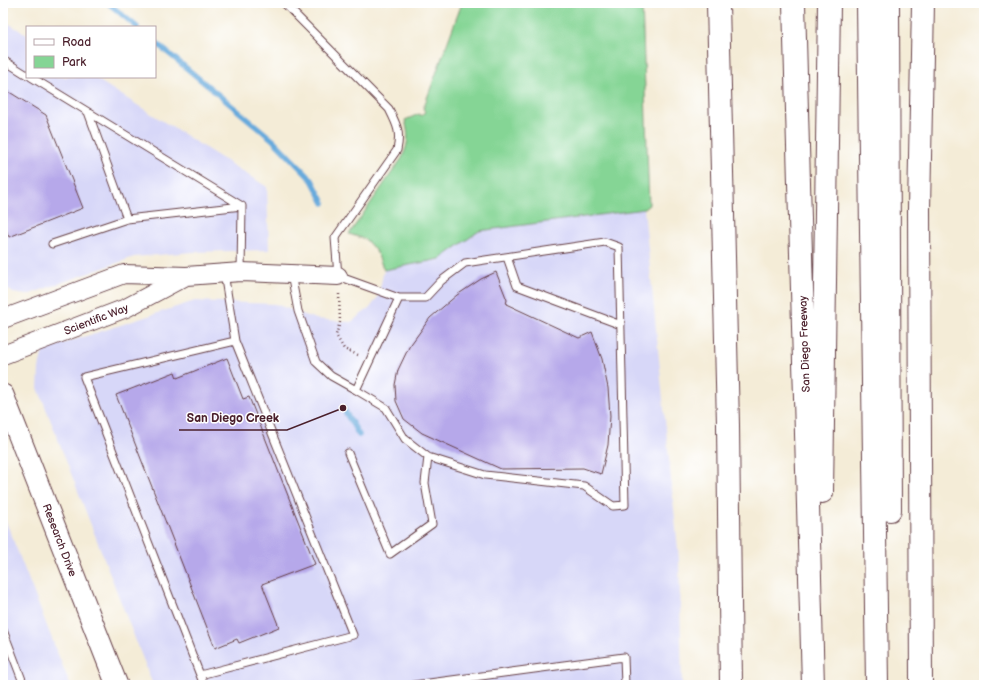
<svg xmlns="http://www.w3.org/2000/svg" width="987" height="688" font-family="'Balsamiq Sans',sans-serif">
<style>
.built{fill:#d7d7f8}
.green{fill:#85d595;stroke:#687a60}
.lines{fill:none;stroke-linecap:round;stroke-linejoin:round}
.stream{stroke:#68aadc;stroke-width:5.5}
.building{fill:#b6a8ea}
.service-casing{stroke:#643e45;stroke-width:9}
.tertiary-casing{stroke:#643e45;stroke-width:20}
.secondary-casing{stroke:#643e45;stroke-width:23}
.motorway-casing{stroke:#643e45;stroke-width:24}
.path{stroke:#643e45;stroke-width:2.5;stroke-dasharray:1 3;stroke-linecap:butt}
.service{stroke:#fff;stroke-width:7}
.tertiary{stroke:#fff;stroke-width:18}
.secondary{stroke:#fff;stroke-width:21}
.motorway{stroke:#fff;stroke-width:22}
.labels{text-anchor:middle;stroke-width:3;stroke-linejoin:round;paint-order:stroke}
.street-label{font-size:11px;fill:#4a1f2b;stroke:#fff}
.leader{fill:none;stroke:#4a1f2b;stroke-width:1.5}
.callout-dot{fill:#4a1f2b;stroke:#fff;stroke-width:1.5}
.callout-label{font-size:12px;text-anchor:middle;font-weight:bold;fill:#4a1f2b;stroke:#fff;stroke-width:3;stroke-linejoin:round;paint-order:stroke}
</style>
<rect width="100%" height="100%" fill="#fff"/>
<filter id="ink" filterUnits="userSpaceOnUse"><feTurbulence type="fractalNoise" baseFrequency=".025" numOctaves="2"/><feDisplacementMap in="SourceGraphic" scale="8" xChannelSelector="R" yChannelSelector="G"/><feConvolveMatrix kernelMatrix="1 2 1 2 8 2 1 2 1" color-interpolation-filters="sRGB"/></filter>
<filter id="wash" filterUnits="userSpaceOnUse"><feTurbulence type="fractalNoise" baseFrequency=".012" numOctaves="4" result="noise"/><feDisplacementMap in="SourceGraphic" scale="16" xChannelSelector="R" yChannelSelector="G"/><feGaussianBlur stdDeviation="0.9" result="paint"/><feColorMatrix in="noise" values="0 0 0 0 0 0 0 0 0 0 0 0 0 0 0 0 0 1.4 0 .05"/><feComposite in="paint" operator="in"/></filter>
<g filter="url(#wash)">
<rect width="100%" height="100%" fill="#f4ecd7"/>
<path class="built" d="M3,20L27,35V77H93L267,187L269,250L193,252L134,257L27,295L13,293L3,285Z
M644,209L679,559L682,685H153L38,388L39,368L43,350L195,301L275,304L316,319L351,322L370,308L378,297L384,270L440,259L478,231Z
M3,514L70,685H3Z"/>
<path class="green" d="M462,3H642L649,205L644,209L479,231L440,259L384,270L376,251L365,239L349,234L402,158C409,142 409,136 405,120L419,114L422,116L425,111L423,109Z"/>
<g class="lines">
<path class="stream" d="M108,3L137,27
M155,42L273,140L312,180L324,203
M343,408L359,435"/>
</g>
<g id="blocks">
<path class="building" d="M3,88L46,115L83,208L9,237L3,222Z
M496,272L507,300L506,304L579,338L592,332L602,359L608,388L610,416L608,445L601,474L583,468L501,469L422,433L404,419L396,401L395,385L398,370L409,347L430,318L457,295L481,279Z
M227,358L243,399L249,397L315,564L262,584L279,627L239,643L237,639L215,648L116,395L175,372L177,378Z"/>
</g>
</g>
<g filter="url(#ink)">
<use href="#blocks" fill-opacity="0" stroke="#643e45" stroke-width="1"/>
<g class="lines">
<defs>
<path id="service" d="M284,3L389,109C397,125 401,132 397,150L335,238L338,276L399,298L356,390L331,376L316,362L298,311L291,274
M3,60L27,75
M31,77L242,206L241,272
M88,112L127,219L242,206
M52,244L127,219
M507,257L517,286L621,325
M356,390L386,408L405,439L428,457L485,475L584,486L613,506L625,505L619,247L605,242L465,263L441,281L425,298H399
M348,453L390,554L432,524L425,483L428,457
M3,630L24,685
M200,675L84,377L235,341
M204,685L200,675L353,635L235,341L224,273
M414,685L624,657L625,685"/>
<path id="tertiary" d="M3,319L124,274L186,276L241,272L338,276
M3,355L126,308L186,276"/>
<path id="secondary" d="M3,395L117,685"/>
<path id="motorway" d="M718,3L728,425L731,685
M794,3L813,685
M868,3L877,685
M888,3L890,510
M822,492L829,3
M921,685L919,209L923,3"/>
</defs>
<use href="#service" class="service-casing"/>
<use href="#tertiary" class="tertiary-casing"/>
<use href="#secondary" class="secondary-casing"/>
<use href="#motorway" class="motorway-casing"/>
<path class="path" d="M339,294L340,322L336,335L344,349L358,355"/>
<use href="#service" class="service"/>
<use href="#tertiary" class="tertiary"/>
<use href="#secondary" class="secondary"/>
<use href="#motorway" class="motorway"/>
</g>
</g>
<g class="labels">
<g class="street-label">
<text transform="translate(96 319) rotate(-21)" y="4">Scientific Way</text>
<text transform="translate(804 344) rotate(-92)" y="4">San Diego Freeway</text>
<text transform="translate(60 540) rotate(69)" y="4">Research Drive</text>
</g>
</g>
<path class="leader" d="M343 408L287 430H179"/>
<circle class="callout-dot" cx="343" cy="408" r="4"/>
<g class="callout-label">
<text x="233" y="422">San Diego Creek</text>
</g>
<rect width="987" height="688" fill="none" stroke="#fff" stroke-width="16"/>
<rect x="26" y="26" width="130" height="52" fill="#ffffff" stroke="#b7a5aa"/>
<rect x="34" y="39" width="20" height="6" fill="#ffffff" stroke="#b7a5aa"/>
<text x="62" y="46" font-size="12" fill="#4a1f2b">Road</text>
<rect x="34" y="56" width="20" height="12" fill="#85d595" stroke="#b7a5aa"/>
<text x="62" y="66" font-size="12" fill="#4a1f2b">Park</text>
</svg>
